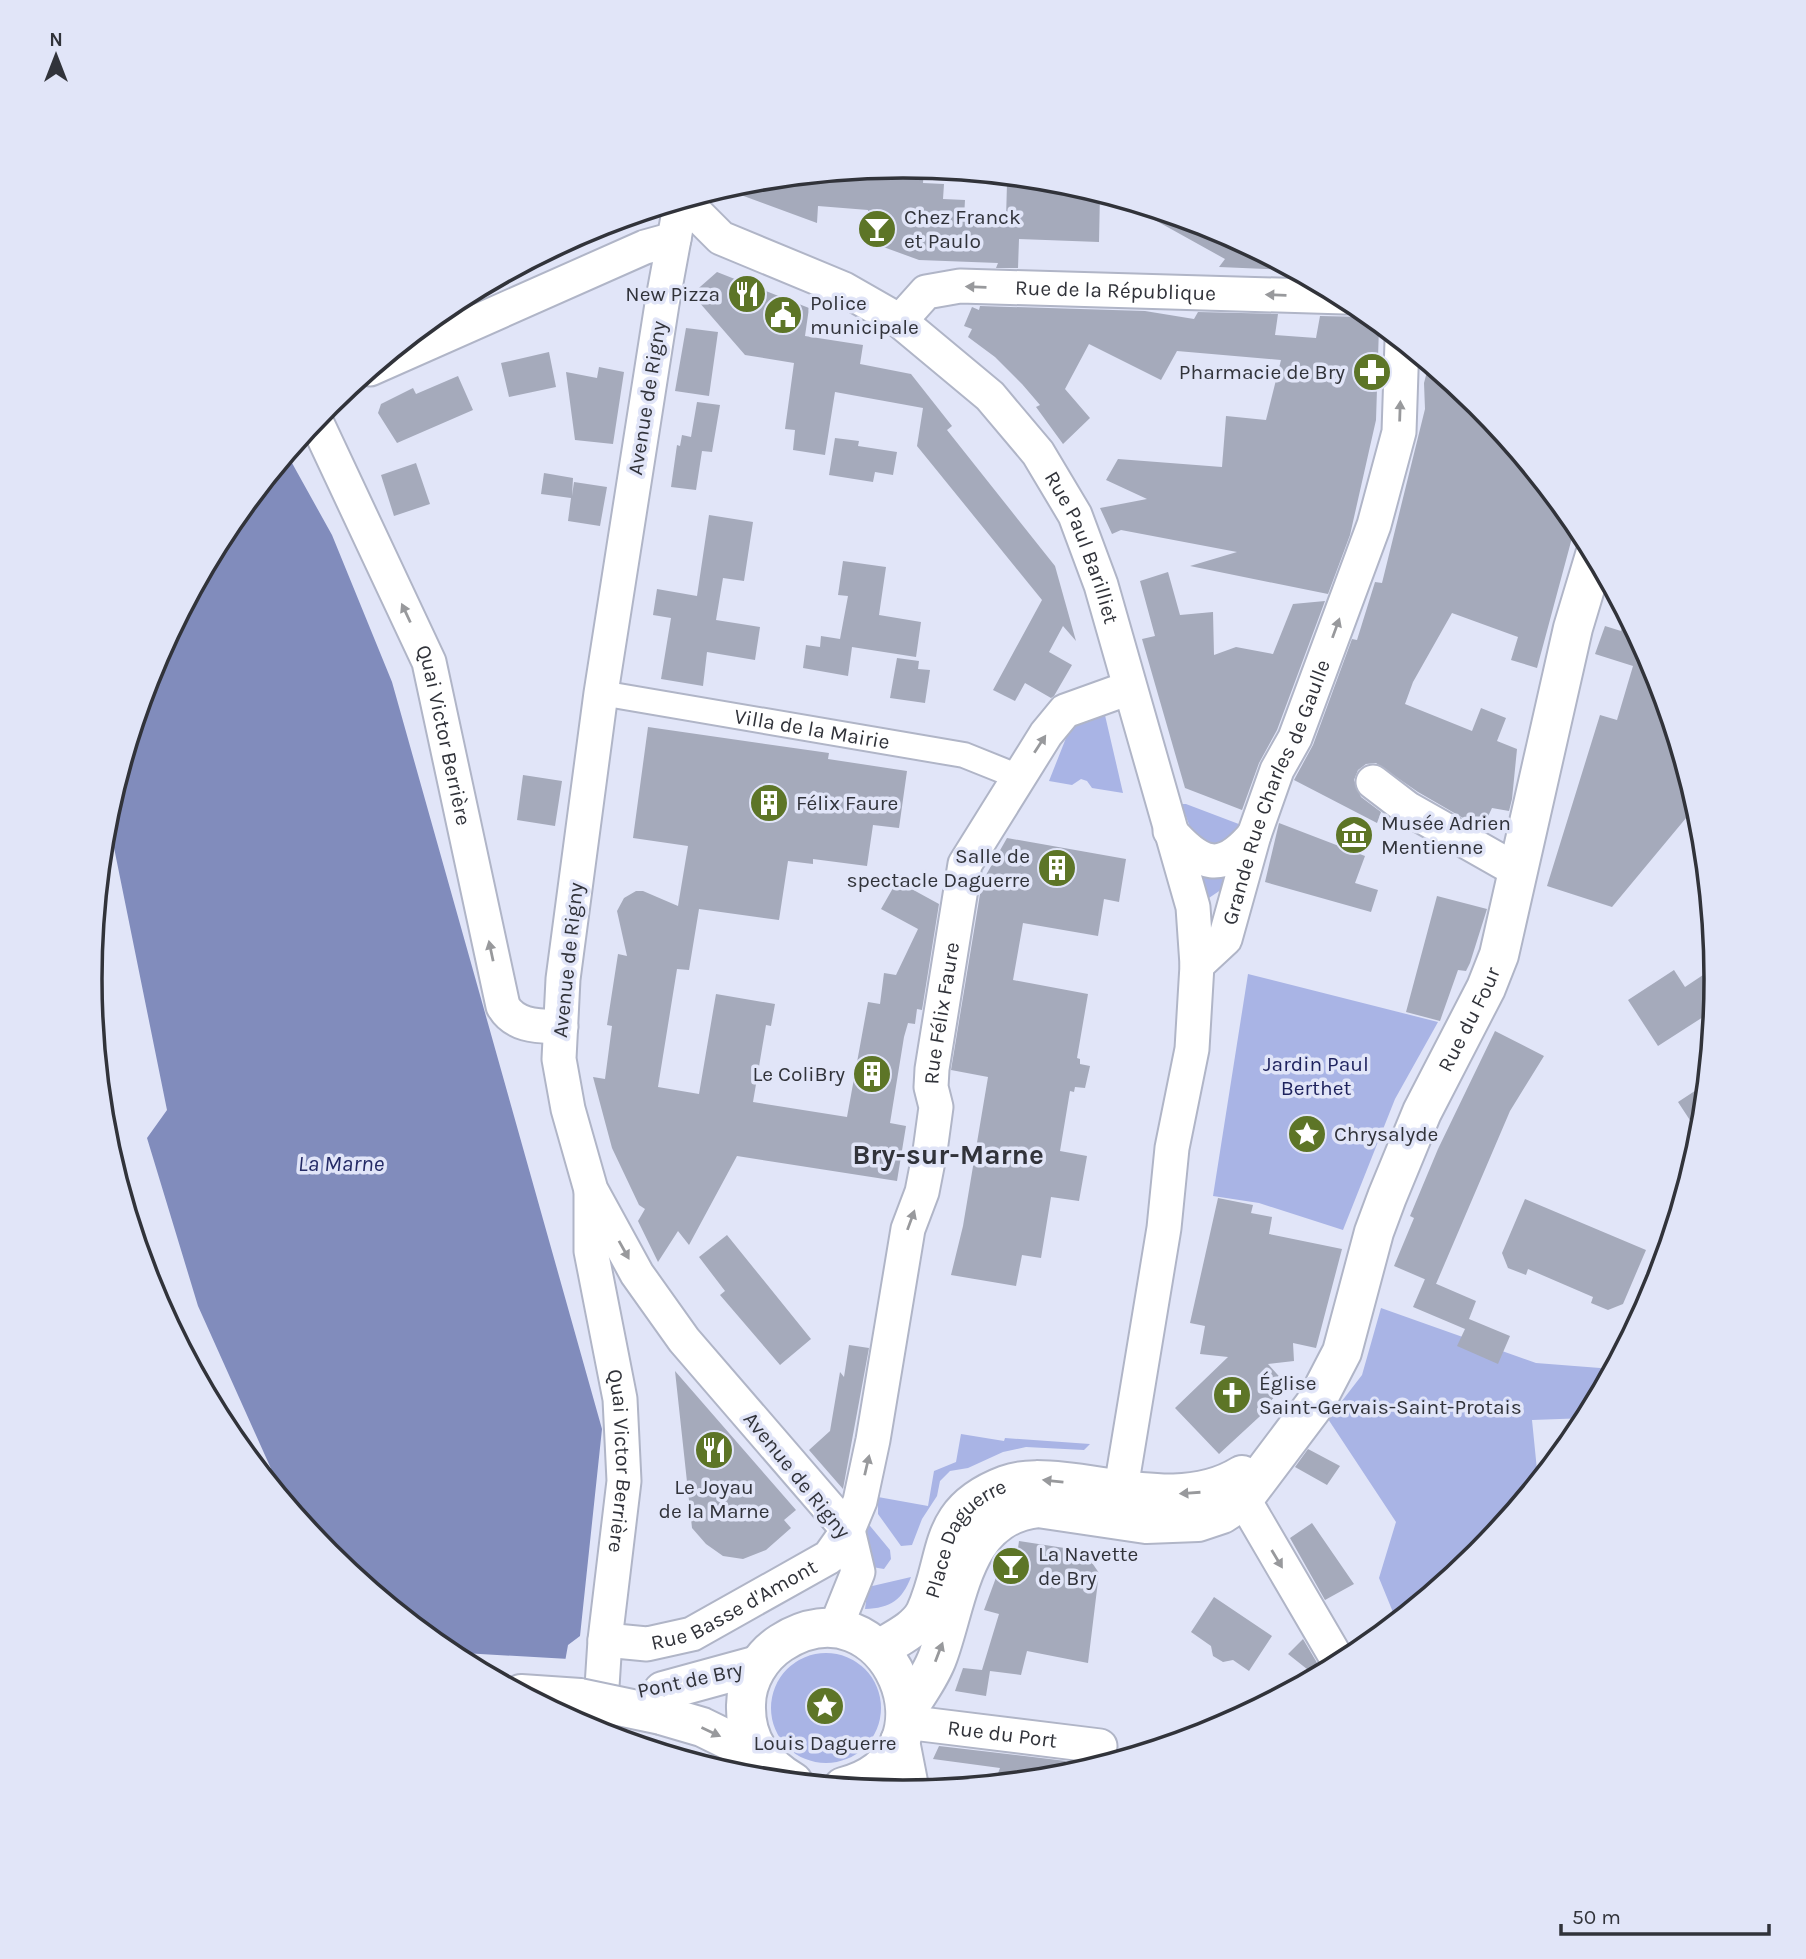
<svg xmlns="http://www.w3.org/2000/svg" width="1806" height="1959" font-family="Karla,sans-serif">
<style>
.green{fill:#a9b4e5}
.water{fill:#818cbc}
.pier{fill:#e1e5f8}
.building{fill:#a5aabb}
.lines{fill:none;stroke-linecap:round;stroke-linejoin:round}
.pedestrian-casing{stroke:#b0b5c7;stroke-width:28}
.minor-casing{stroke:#b0b5c7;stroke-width:37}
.secondary-casing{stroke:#b0b5c7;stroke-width:42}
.pedestrian{stroke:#fff;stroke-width:24}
.minor{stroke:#fff;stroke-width:33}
.secondary{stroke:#fff;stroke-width:38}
.secondary-bridge-casing{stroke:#b0b5c7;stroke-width:42;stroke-linecap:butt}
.secondary-bridge{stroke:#fff;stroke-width:38}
.oneway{fill:#98999c}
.labels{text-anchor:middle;stroke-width:7;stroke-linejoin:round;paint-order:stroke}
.poi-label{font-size:21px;fill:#31333a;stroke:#e1e5f8;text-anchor:start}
.street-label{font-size:21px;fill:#31333a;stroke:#e1e5f8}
.park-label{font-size:21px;fill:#1e225d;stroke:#e1e5f8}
.water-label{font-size:23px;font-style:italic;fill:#242a65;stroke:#e1e5f8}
.district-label{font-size:28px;font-weight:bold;fill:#31333a;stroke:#e1e5f8}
.rim{fill:none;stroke:#31333a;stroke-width:3.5}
</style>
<rect width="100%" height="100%" fill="#e1e5f8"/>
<path class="green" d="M1083,695L1101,698L1123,793L1092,788L1087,781L1081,779L1072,785L1049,781Z
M1181,804H1186L1244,826L1215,849L1192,832Z
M1199,867L1227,871L1228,885L1206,900Z
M1248,974L1438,1022L1395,1099L1343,1230L1259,1203L1213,1196Z
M1381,1308L1536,1363L1613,1369L1587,1418L1532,1420L1537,1470L1542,1477L1478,1555L1397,1622L1379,1578L1396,1522L1328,1419L1362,1375Z
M961,1434L1004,1441L1005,1438L1090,1444L1084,1450L1026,1447L1003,1452L968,1468L950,1471L940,1481L937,1496L922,1519L912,1545L901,1546L878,1514V1497L928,1506L934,1471L956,1462Z
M861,1515L890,1550L891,1559L884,1569L872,1567Z
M911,1577C902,1600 891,1608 865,1609L868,1587Z
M771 1708a55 55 0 1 1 110 0a55 55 0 1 1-110 0Z"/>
<path class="water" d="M287,454L332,535L392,682L602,1429L580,1636L568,1645L556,1712L451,1656L327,1555L280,1498L277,1482L198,1306L147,1138L167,1110L107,813L151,668L227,527Z"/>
<path class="pier" d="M446,1652L569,1659L559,1714L451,1656Z"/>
<path class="building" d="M903,166L924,168L923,183L944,184L943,199L965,200L964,218L1006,219L1007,183H1020V177L1062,181L1100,193L1099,242L1019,239L1018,268H996L998,263L919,260L867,241L868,210L818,206L817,223L722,188L745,181L811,175L870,178V169Z
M1157,210L1215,228L1293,270L1219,267L1225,259L1153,219Z
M717,272L809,308L805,336L863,345L860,364L911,374L952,426L947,430L1055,566L1076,641L1063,626L1049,652L1072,665L1054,696L1051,698L1025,683L1015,701L993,690L1042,600L917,446L923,408L835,392L825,455L793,450L795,430L785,429L794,363L745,355L692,294Z
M980,306L1145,311L1194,319L1198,312L1278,314L1275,335L1316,338L1320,316L1365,317L1379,327L1376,420L1350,535L1328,594L1190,566L1237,552L1121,530L1112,534L1100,508L1147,499L1106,480L1118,459L1222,467L1226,416L1266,420L1281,360L1177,351L1161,380L1089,344L1065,389L1090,418L1063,444L1036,407L1040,405L1022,384L995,357L968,337L972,329L964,326L972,307L979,310Z
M686,328L718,332L709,396L675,391Z
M549,352L556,387L509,397L501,363Z
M1429,364L1479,404L1576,523L1537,668L1511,660L1518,637L1452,613L1413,682L1405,704L1472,731L1481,708L1506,718L1497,741L1517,749L1512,799L1509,811L1492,808L1482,829L1418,792L1376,763L1366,764L1358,770L1354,780L1361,797L1381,812L1377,823L1294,780L1313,745L1352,639L1357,640L1375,582L1382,583L1425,409L1424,383Z
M599,367L624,372L613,444L575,440L566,372L597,378Z
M458,376L473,410L397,443L378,413L381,404L413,388L416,394Z
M697,402L720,405L712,452L702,451L696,490L671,487L677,445L680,446L682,435L691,437Z
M835,438L859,441L858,446L897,452L893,475L875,472L873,482L829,475Z
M416,463L430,504L394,516L381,475Z
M544,473L573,478L572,496L574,482L607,487L600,526L568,521L571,498L541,494Z
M709,515L753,522L744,581L723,578L716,620L760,627L755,660L707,652L703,686L661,679L671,618L653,615L657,589L697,596Z
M843,561L886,567L879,615L921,622L916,657L852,647L848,676L803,668L806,645L820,647L821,636L840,639L848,596L838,595Z
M1168,572L1180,615L1213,612L1214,655L1236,647L1273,654L1293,604L1325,601L1277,730L1259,763L1242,810L1185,788L1142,639L1155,636L1140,581Z
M1626,614L1655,668L1696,806L1612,907L1547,886L1600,715L1617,720L1633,666L1595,654L1605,626L1621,631Z
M897,658L919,661L918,669L930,670L925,703L890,698Z
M648,727L829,753L828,759L907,771L899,828L873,825L867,866L813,859V864L788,861L779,920L699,909L689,970L677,969L658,1087L699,1094L716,994L775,1004L771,1026L766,1025L753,1102L847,1117L868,1002L880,1004L884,973L896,975L918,929L881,909L897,881L939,904L922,1010L917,1009L915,1024L908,1023L904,1037L890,1123L906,1126L897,1181L737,1156L689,1245L678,1231L658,1262L638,1221L645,1209L639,1205L612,1148L593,1077L605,1079L612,1026L607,1025L618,954L627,956L617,911L624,898L636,891H643L678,906L688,846L633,838Z
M523,775L562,781L555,826L517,820Z
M1279,823L1365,856L1355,883L1378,890L1371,912L1265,882Z
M1007,838L1126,859L1119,902L1104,899L1098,936L1023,923L1013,980L1088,994L1077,1058L1080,1059V1064L1090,1066L1085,1088L1075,1087L1074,1092L1070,1091L1060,1151L1087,1156L1079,1201L1051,1197L1041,1258L1022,1255L1016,1286L951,1275L963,1226L988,1077L951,1070L982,882Z
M1437,896L1487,909L1470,963L1466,971L1458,970L1440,1021L1406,1012Z
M1715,967L1714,1010L1658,1046L1628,1000L1674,970L1685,987Z
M1495,1031L1544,1056L1510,1111L1436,1284L1394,1266L1414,1218L1410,1216L1438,1149Z
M1707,1083L1705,1102L1701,1137L1678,1102Z
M1218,1198L1253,1205L1251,1213L1272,1217L1269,1234L1342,1249L1316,1348L1293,1343L1294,1361L1268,1364L1286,1384L1268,1404L1271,1406L1219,1454L1175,1408L1228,1357L1200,1354L1205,1326L1190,1323Z
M1525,1199L1646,1250L1623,1304L1608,1310L1591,1303L1593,1297L1528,1269L1526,1275L1508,1268L1502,1253Z
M727,1235L811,1339L780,1365L720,1295L725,1291L699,1257Z
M1425,1279L1476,1301L1469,1319L1510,1336L1498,1364L1457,1346L1465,1329L1413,1307Z
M849,1345L869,1348L843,1489L809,1450L830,1431L840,1372L844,1377Z
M675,1371L796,1510L784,1520L791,1528L766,1550L743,1559L723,1556L706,1544L692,1528Z
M1308,1449L1340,1466L1327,1485L1295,1467Z
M1312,1523L1354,1584L1325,1600L1290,1538Z
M1019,1541L1084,1551L1099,1573L1088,1663L1027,1651L1021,1675L990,1671L986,1696L955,1691L963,1668L982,1670L999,1614L984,1610L1004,1556L1018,1548Z
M1214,1597L1272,1636L1249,1671L1233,1660L1223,1662L1213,1656L1211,1646L1191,1632Z
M1303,1639L1323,1673L1317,1677L1288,1654Z
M939,1746L1066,1761L1052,1774L1036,1772L1034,1780L994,1784L1000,1768L933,1759Z"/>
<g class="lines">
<defs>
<g id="pedestrian">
<path id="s1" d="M601,693L964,755L1019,777"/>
</g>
<g id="minor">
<path id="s2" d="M683,200L721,238L844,289L900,321L990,396L1038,453L1075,515L1101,585L1193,907L1197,965L1192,1049L1172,1148L1164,1228L1121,1488"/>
<path d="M681,201L662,304L601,693L563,979L559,1059L568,1109L591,1190L637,1274L684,1340L848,1530L858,1572L835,1629"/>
<path id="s3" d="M900,321L926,292L960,286L1345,297"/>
<path d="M370,369L645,247L674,239"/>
<path id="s4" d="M315,419L429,662L503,1006C515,1027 539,1026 561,1027"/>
<path d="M1373,782L1407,808L1518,871"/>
<path d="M1170,831C1201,866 1221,874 1254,835"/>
<path id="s5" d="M1197,965L1225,939L1254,835L1277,770L1295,738L1374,525L1399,432L1402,341"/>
<path id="s6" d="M591,1193V1251L620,1399L624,1481L605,1640L599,1733"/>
<path d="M1233,1481L1340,1664"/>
<path id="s7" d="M605,1640L647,1644L692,1634L829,1557L848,1530L860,1501L873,1440L908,1229L922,1192L930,1151L936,1107L931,1087L932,1069L965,864L1046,734L1065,711L1129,688"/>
<path id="s8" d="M905,1722L1100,1746"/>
</g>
<g id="secondary">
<path id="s9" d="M879,1649C895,1639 916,1630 925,1613C951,1557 934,1512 1006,1485C1025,1478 1046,1480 1065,1482C1123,1488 1189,1508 1242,1475"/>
<path d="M663,1691L758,1665"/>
<path d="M521,1694L580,1698"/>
<path id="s10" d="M906,1712C917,1694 931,1676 938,1656C959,1598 963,1516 1038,1508L1146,1524L1198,1522L1222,1514L1242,1501L1315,1404L1342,1352L1374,1232L1387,1197L1422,1112L1486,988L1499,955L1573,628L1595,555"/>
<path d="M661,1715L702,1727L759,1755"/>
<path d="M900,1741L910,1792"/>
<path d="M793,1782C763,1764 745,1741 746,1705C746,1680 761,1656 781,1643C886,1575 966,1756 843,1787"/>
</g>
</defs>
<use href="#pedestrian" class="pedestrian-casing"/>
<use href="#minor" class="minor-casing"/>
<use href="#secondary" class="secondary-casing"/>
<use href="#pedestrian" class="pedestrian"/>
<use href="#minor" class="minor"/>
<use href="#secondary" class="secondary"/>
<defs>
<path id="secondary-bridge" d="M580,1698L661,1715"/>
</defs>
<use href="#secondary-bridge" class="secondary-bridge-casing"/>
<use href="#secondary-bridge" class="secondary-bridge"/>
</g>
<defs><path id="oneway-solid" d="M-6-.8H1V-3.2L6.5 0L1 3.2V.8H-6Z" transform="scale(1.75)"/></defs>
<g class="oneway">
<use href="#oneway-solid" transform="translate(976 287) rotate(-178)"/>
<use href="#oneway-solid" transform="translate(1276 295) rotate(-178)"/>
<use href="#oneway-solid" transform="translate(1400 411) rotate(-88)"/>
<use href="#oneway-solid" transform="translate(406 613) rotate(-115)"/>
<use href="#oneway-solid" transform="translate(1336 628) rotate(-70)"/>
<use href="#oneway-solid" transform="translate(1040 744) rotate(-57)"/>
<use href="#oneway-solid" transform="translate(491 951) rotate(-102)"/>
<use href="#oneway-solid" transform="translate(911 1220) rotate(-70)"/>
<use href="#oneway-solid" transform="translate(624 1250) rotate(61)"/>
<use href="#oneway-solid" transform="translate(867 1465) rotate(-77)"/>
<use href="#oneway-solid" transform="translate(1053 1481) rotate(-174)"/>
<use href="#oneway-solid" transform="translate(1190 1493) rotate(176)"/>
<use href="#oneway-solid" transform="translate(1277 1559) rotate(59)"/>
<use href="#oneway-solid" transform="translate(939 1652) rotate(-69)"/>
<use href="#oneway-solid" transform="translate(711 1732) rotate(25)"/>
</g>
<defs>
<symbol id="bar-disc" viewBox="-11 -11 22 22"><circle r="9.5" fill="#5d7527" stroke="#e1e5f8"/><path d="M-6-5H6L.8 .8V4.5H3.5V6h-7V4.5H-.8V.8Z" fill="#fff"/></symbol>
<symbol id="restaurant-disc" viewBox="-11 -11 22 22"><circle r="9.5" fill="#5d7527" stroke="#e1e5f8"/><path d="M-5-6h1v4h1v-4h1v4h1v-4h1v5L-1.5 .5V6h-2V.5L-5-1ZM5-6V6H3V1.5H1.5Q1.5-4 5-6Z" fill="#fff"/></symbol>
<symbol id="civic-disc" viewBox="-11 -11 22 22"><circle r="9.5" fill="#5d7527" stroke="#e1e5f8"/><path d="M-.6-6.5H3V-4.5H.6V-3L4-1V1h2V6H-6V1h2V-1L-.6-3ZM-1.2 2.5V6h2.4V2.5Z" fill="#fff"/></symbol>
<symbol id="pharmacy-disc" viewBox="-11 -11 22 22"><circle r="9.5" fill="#5d7527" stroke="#e1e5f8"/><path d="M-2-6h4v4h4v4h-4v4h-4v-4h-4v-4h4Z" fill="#fff"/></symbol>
<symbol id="building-disc" viewBox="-11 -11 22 22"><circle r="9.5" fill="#5d7527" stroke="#e1e5f8"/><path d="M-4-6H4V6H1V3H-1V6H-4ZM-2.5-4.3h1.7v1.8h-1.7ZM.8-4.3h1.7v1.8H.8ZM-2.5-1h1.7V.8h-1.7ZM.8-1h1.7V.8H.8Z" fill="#fff"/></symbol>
<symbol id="museum-disc" viewBox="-11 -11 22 22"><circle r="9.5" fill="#5d7527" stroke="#e1e5f8"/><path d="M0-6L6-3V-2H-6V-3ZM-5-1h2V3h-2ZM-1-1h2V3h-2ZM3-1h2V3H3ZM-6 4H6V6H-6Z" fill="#fff"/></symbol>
<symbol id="sight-disc" viewBox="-11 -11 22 22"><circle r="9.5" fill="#5d7527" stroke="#e1e5f8"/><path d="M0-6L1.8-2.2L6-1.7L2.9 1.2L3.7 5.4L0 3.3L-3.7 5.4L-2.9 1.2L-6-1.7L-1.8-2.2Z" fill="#fff"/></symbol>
<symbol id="church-disc" viewBox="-11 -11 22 22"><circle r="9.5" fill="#5d7527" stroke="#e1e5f8"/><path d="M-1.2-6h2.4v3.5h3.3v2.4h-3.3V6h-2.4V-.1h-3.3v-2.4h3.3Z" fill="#fff"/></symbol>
</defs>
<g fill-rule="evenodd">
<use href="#bar-disc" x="855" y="207" width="44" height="44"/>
<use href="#restaurant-disc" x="725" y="272" width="44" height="44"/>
<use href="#civic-disc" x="761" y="293" width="44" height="44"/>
<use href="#pharmacy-disc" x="1350" y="350" width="44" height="44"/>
<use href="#building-disc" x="747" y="781" width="44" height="44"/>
<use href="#museum-disc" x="1332" y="813" width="44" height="44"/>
<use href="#building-disc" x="1035" y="846" width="44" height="44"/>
<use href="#building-disc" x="850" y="1052" width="44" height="44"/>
<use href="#sight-disc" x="1285" y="1112" width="44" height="44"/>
<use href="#church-disc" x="1210" y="1373" width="44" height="44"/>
<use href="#restaurant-disc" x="692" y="1428" width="44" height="44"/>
<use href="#bar-disc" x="989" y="1544" width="44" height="44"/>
<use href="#sight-disc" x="803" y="1684" width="44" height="44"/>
</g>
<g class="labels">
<g class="poi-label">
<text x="904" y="224">Chez Franck<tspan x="904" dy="24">et Paulo</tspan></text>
<text x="720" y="301" text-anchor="end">New Pizza</text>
<text x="810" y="310">Police<tspan x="810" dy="24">municipale</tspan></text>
<text x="1345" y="379" text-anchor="end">Pharmacie de Bry</text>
<text x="796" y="810">Félix Faure</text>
<text x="1381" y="830">Musée Adrien<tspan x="1381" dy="24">Mentienne</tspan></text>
<text x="1030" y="863" text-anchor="end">Salle de<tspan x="1030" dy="24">spectacle Daguerre</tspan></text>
<text x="845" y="1081" text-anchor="end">Le ColiBry</text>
<text x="1334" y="1141">Chrysalyde</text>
<text x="1259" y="1390">Église<tspan x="1259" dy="24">Saint-Gervais-Saint-Protais</tspan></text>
<text x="714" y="1494" text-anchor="middle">Le Joyau<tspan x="714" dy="24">de la Marne</tspan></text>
<text x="1038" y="1561">La Navette<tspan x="1038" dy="24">de Bry</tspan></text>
<text x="825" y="1750" text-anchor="middle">Louis Daguerre</text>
</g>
<g class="street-label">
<text dy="7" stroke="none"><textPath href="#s3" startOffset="229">Rue de la République</textPath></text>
<text transform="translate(647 398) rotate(-81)" y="7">Avenue de Rigny</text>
<text dy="7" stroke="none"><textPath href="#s2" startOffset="548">Rue Paul Barilliet</textPath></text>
<text dy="7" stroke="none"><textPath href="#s1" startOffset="214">Villa de la Mairie</textPath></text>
<text dy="7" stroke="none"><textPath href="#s4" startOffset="343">Quai Victor Berrière</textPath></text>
<text dy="7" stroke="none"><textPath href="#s5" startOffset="194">Grande Rue Charles de Gaulle</textPath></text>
<text transform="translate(568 960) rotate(-84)" y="7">Avenue de Rigny</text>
<text dy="7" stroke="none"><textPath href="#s7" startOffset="807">Rue Félix Faure</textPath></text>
<text dy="7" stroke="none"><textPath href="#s10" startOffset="1004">Rue du Four</textPath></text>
<text dy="7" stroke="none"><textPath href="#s6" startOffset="271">Quai Victor Berrière</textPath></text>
<text transform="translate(797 1475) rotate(51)" y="7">Avenue de Rigny</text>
<text dy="7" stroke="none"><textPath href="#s9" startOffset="147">Place Daguerre</textPath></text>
<text dy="7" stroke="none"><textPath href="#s7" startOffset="138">Rue Basse d'Amont</textPath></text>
<text transform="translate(690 1680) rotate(-12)" y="7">Pont de Bry</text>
<text dy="7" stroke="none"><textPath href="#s8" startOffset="98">Rue du Port</textPath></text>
</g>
<g class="park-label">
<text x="1316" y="1071">Jardin Paul<tspan x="1316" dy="24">Berthet</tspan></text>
</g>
<g class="water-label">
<text x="341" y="1171">La Marne</text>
</g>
<g class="district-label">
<text x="948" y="1164">Bry-sur-Marne</text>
</g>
</g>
<path d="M0 0H1806V1959H0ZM102 979a801 801 0 1 1 1602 0a801 801 0 1 1-1602 0Z" fill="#e1e5f8" fill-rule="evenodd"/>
<path class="rim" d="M102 979a801 801 0 1 1 1602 0a801 801 0 1 1-1602 0Z"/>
<g transform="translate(56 56)" stroke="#e1e5f8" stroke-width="5" paint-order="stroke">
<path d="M0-5L12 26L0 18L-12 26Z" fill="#31333a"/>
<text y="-10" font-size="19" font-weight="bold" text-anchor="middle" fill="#31333a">N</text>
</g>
<path d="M1561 1924v10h208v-10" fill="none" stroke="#31333a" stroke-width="3.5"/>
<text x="1572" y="1924" font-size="21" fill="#31333a" stroke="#e1e5f8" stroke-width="5" paint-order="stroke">50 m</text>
</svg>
